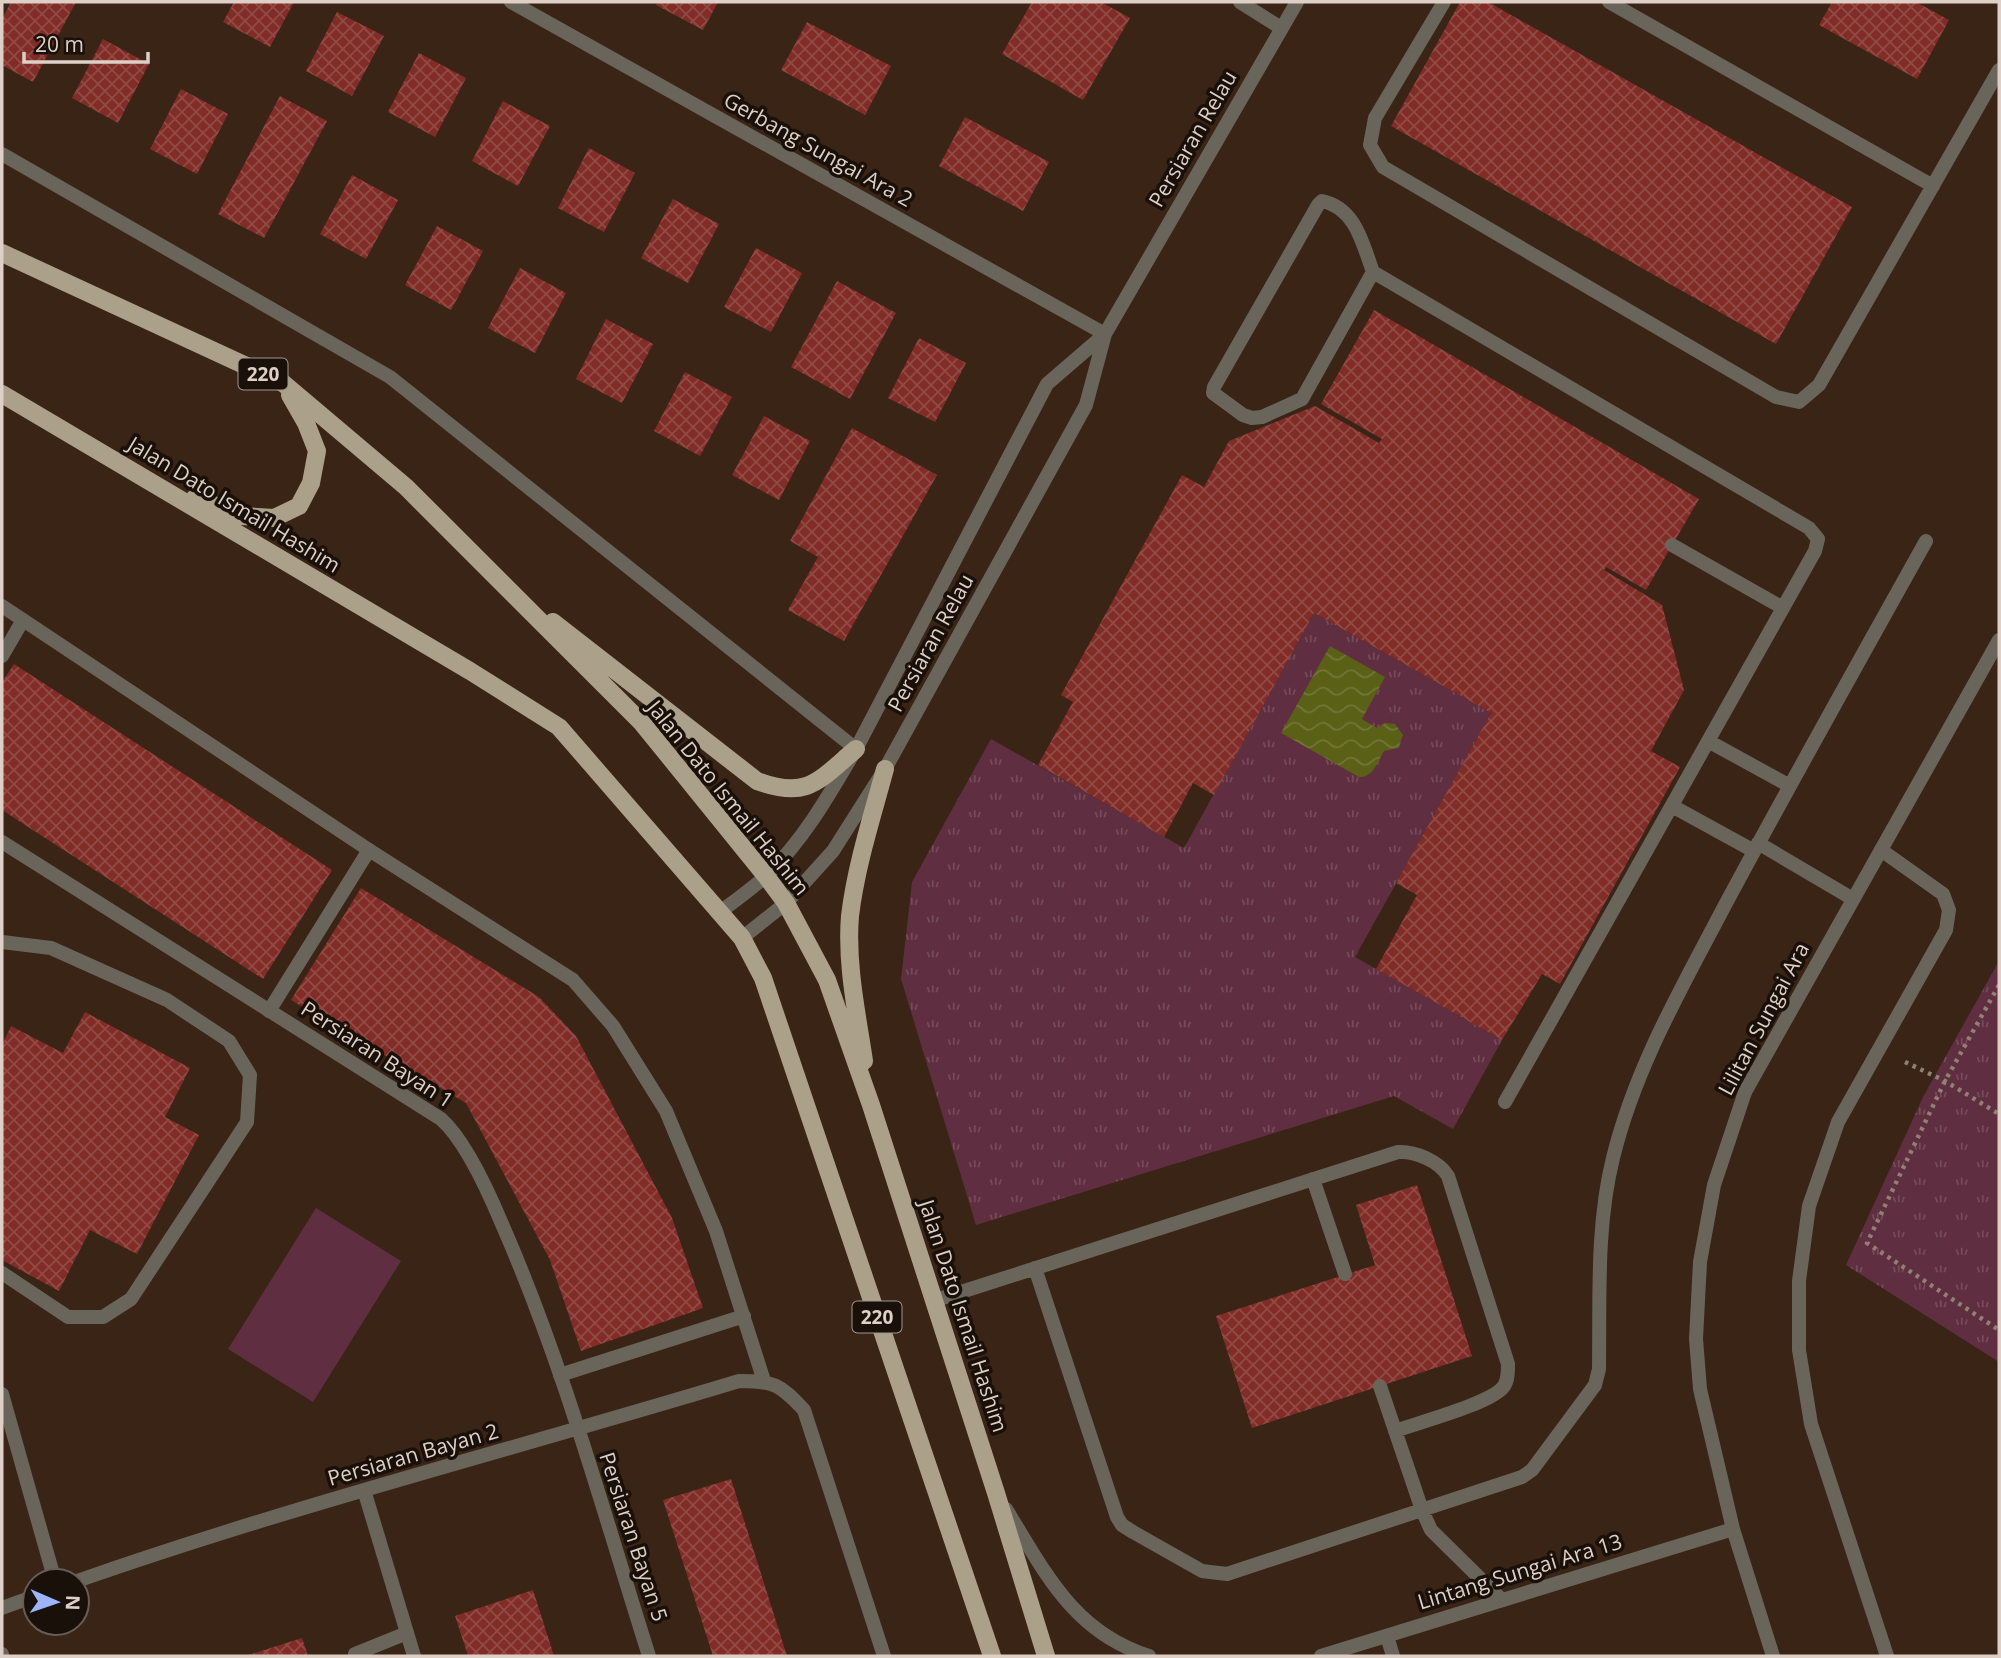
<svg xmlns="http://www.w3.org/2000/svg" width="2001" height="1658" font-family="'Open Sans',sans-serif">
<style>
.green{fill:#5f2e40}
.park{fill:url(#park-tufts)}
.water{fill:url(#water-waves)}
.building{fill:url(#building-cross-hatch)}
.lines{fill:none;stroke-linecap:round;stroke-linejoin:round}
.path{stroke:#918074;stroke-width:4.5;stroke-dasharray:3.5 5;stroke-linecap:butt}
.lane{stroke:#6a655b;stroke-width:14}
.street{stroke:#6a655b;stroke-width:14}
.primary{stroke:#aba08a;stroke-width:18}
.labels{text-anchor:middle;stroke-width:7;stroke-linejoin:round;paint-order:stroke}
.shield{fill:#19100a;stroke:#a3968e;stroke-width:2}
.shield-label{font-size:19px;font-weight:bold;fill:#ded0c7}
.street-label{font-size:21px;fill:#ded0c7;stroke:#19100a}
</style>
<defs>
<pattern id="park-tufts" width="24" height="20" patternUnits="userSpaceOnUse" patternTransform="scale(1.75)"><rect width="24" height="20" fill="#5f2e40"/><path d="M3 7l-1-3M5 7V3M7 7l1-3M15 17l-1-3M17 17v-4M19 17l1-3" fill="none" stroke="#764b5a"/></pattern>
<pattern id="water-waves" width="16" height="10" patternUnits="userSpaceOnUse" patternTransform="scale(1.75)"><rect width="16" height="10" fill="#5a6016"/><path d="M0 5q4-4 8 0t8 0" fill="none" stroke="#717636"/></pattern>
<pattern id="building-cross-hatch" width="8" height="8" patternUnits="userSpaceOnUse" patternTransform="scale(1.75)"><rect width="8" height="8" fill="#812c27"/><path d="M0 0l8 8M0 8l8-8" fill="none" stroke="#924a45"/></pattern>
</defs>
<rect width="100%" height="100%" fill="#392416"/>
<path class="green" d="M316,1208L401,1261L313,1402L228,1349Z"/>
<path class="park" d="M1314,613L1491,713L1355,957L1502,1040L1453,1129L1394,1096L976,1225L901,979L912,882L991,739L1184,848Z
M1999,961V1362L1846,1265L1923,1097Z"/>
<path class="water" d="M1330,646L1385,677L1362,719L1377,728L1385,723L1395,724L1403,735L1398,748L1384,751C1378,761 1373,778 1359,777L1281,733Z"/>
<path class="building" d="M11,2H76L33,82L2,65V19Z
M234,2H294L270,47L223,22Z
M657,2H718L703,30L656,5Z
M1032,2H1101L1130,18L1083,100L1002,54Z
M1460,2H1488L1852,207L1776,344L1391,126Z
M1832,2H1916L1949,20L1917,79L1819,25Z
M337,12L384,36L352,96L306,71Z
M807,22L891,66L865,115L781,70Z
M103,39L149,64L118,123L72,98Z
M419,53L466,78L435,137L388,112Z
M181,89L228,114L197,174L150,149Z
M280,96L327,121L264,238L218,214Z
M503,101L550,126L518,186L472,161Z
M965,117L1049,162L1023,211L939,166Z
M589,148L635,173L604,232L558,208Z
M352,175L398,200L366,259L320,234Z
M673,199L719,224L688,283L641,258Z
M437,226L483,251L451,310L405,285Z
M756,248L802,273L771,332L724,307Z
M520,268L566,293L535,353L488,328Z
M837,281L896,313L850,399L791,367Z
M1374,310L1699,499L1646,590L1606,567L1604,570L1662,605L1684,690L1651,751L1680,767L1560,984L1542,974L1502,1040L1376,969L1417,895L1396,883L1491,713L1314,613L1214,795L1193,783L1164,837L1038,765L1073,702L1061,695L1182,475L1204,487L1229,441L1315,406L1379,443L1382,439L1321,404Z
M606,319L653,344L622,403L576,379Z
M919,338L966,363L935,422L888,398Z
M685,372L732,397L700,456L654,431Z
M764,416L810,441L779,500L732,475Z
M852,428L937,475L844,641L788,610L818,557L790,541Z
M14,664L332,870L263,979L2,810V682Z
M361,888L539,997L576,1036L672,1218L703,1308L581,1351L550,1260L466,1103L291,1000Z
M85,1012L190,1068L165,1117L199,1135L137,1254L90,1230L59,1291L2,1260V1045L11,1026L63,1053Z
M1417,1185L1472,1356L1252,1428L1216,1316L1375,1265L1356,1205Z
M731,1479L787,1656H713L663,1500Z
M533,1590L554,1656H468L455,1616Z
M302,1638L308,1656H245Z"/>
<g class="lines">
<path class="path" d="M1999,985L1945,1081L1867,1243L1999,1330
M1905,1062L1945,1081L1999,1114"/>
<path class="lane" d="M1444,2L1375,118L1370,145L1383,167L1776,397L1799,402L1819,385L1999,70
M1609,2L1933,186
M1322,201C1356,208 1363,245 1373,272L1302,399L1262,417L1252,418L1243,415L1213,393L1214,387L1318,205Z
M1373,272L1809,528L1818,539L1815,551L1505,1102
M1672,545L1783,608
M2,656L23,620
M1708,741L1790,786
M1672,806L1754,851
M1758,843L1853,899
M1881,850L1943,894L1949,910L1946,930L1838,1122L1809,1206L1799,1281V1350L1811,1424L1887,1656
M2,942L51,948L167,1000L229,1041L250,1075L247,1122L131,1299L103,1317H68L2,1273
M269,1011L369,850
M1313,1179L1345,1274
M1035,1268L1117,1517L1122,1525L1133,1532L1202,1571L1227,1574L1522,1477L1532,1470L1595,1385L1599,1369C1600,1299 1596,1226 1613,1158C1635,1068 1681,989 1724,907C1790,784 1858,663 1926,541
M933,1301L1398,1152C1415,1151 1439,1161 1448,1176L1508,1364C1508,1372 1508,1380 1504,1386C1493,1403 1417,1423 1395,1431
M560,1375L744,1316
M1380,1386L1422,1510L1431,1530L1502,1600
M2,1394L55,1581
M1387,1636L1393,1656
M355,1656V1654L407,1633"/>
<path class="street" d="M511,2L1105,334
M1240,2L1281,28
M2,154L390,377L856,749
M2,606L369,850L573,980L613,1026L666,1111L716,1231L764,1381
M2,842L441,1119C466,1141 489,1193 502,1224C563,1363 603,1511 649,1656
M720,912C736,900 753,888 768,874C805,838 830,793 856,749L1047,384L1105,334
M742,938L786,903L833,851L885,769L1086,405L1105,334L1297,2
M364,1490L414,1656
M1006,1509C1045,1572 1073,1632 1149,1656
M77,1581C294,1505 518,1448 739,1381C774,1381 780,1384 804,1410L884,1656
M2,1608L35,1596
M2,1654V1656
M1321,1656L1733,1529
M1773,1656L1733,1529L1700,1389L1696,1339L1700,1262L1714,1185L1745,1092L1999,640"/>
<path class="primary" d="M2,253L283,383L406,487L642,723L766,876L786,903L827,980L871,1105L996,1493L1046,1656
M2,394L470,671L559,727L742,938L763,978L992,1656
M195,498L242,516L274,518L299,506L311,483L317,451L306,423L290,395
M553,622L757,781C808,800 819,780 856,749
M864,1061C857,1014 846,964 850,916C856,866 872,817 885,769"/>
</g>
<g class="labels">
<g class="shield">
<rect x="238.5" y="358.5" width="49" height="31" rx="5"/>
<rect x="852.5" y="1301.5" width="49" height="31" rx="5"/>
</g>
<g class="shield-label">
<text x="263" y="381">220</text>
<text x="877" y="1324">220</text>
</g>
<g class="street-label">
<text transform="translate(1193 139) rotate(-60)" y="7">Persiaran Relau</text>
<text transform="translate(818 150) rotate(29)" y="7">Gerbang Sungai Ara 2</text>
<text transform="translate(234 505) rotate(31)" y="7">Jalan Dato Ismail Hashim</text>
<text transform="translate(931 643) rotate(-61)" y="7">Persiaran Relau</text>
<text transform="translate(728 798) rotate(51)" y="7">Jalan Dato Ismail Hashim</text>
<text transform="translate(1764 1019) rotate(-62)" y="7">Lilitan Sungai Ara</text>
<text transform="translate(377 1055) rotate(33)" y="7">Persiaran Bayan 1</text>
<text transform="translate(963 1316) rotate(72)" y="7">Jalan Dato Ismail Hashim</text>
<text transform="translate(413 1455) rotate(-16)" y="7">Persiaran Bayan 2</text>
<text transform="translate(633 1537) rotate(72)" y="7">Persiaran Bayan 5</text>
<text transform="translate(1520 1572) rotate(-17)" y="7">Lintang Sungai Ara 13</text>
</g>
</g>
<rect width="2001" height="1658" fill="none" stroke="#ded0c7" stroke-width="7"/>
<g transform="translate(56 1602) rotate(92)"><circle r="33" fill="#19100a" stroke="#685d56" stroke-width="2"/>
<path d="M0-5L12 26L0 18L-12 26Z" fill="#9db4fd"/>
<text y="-10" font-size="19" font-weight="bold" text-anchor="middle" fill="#ded0c7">N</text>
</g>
<path d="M24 52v10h124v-10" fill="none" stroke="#ded0c7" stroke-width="3.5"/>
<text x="35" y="52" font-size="21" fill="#ded0c7" stroke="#19100a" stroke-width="5" paint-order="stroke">20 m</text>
</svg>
